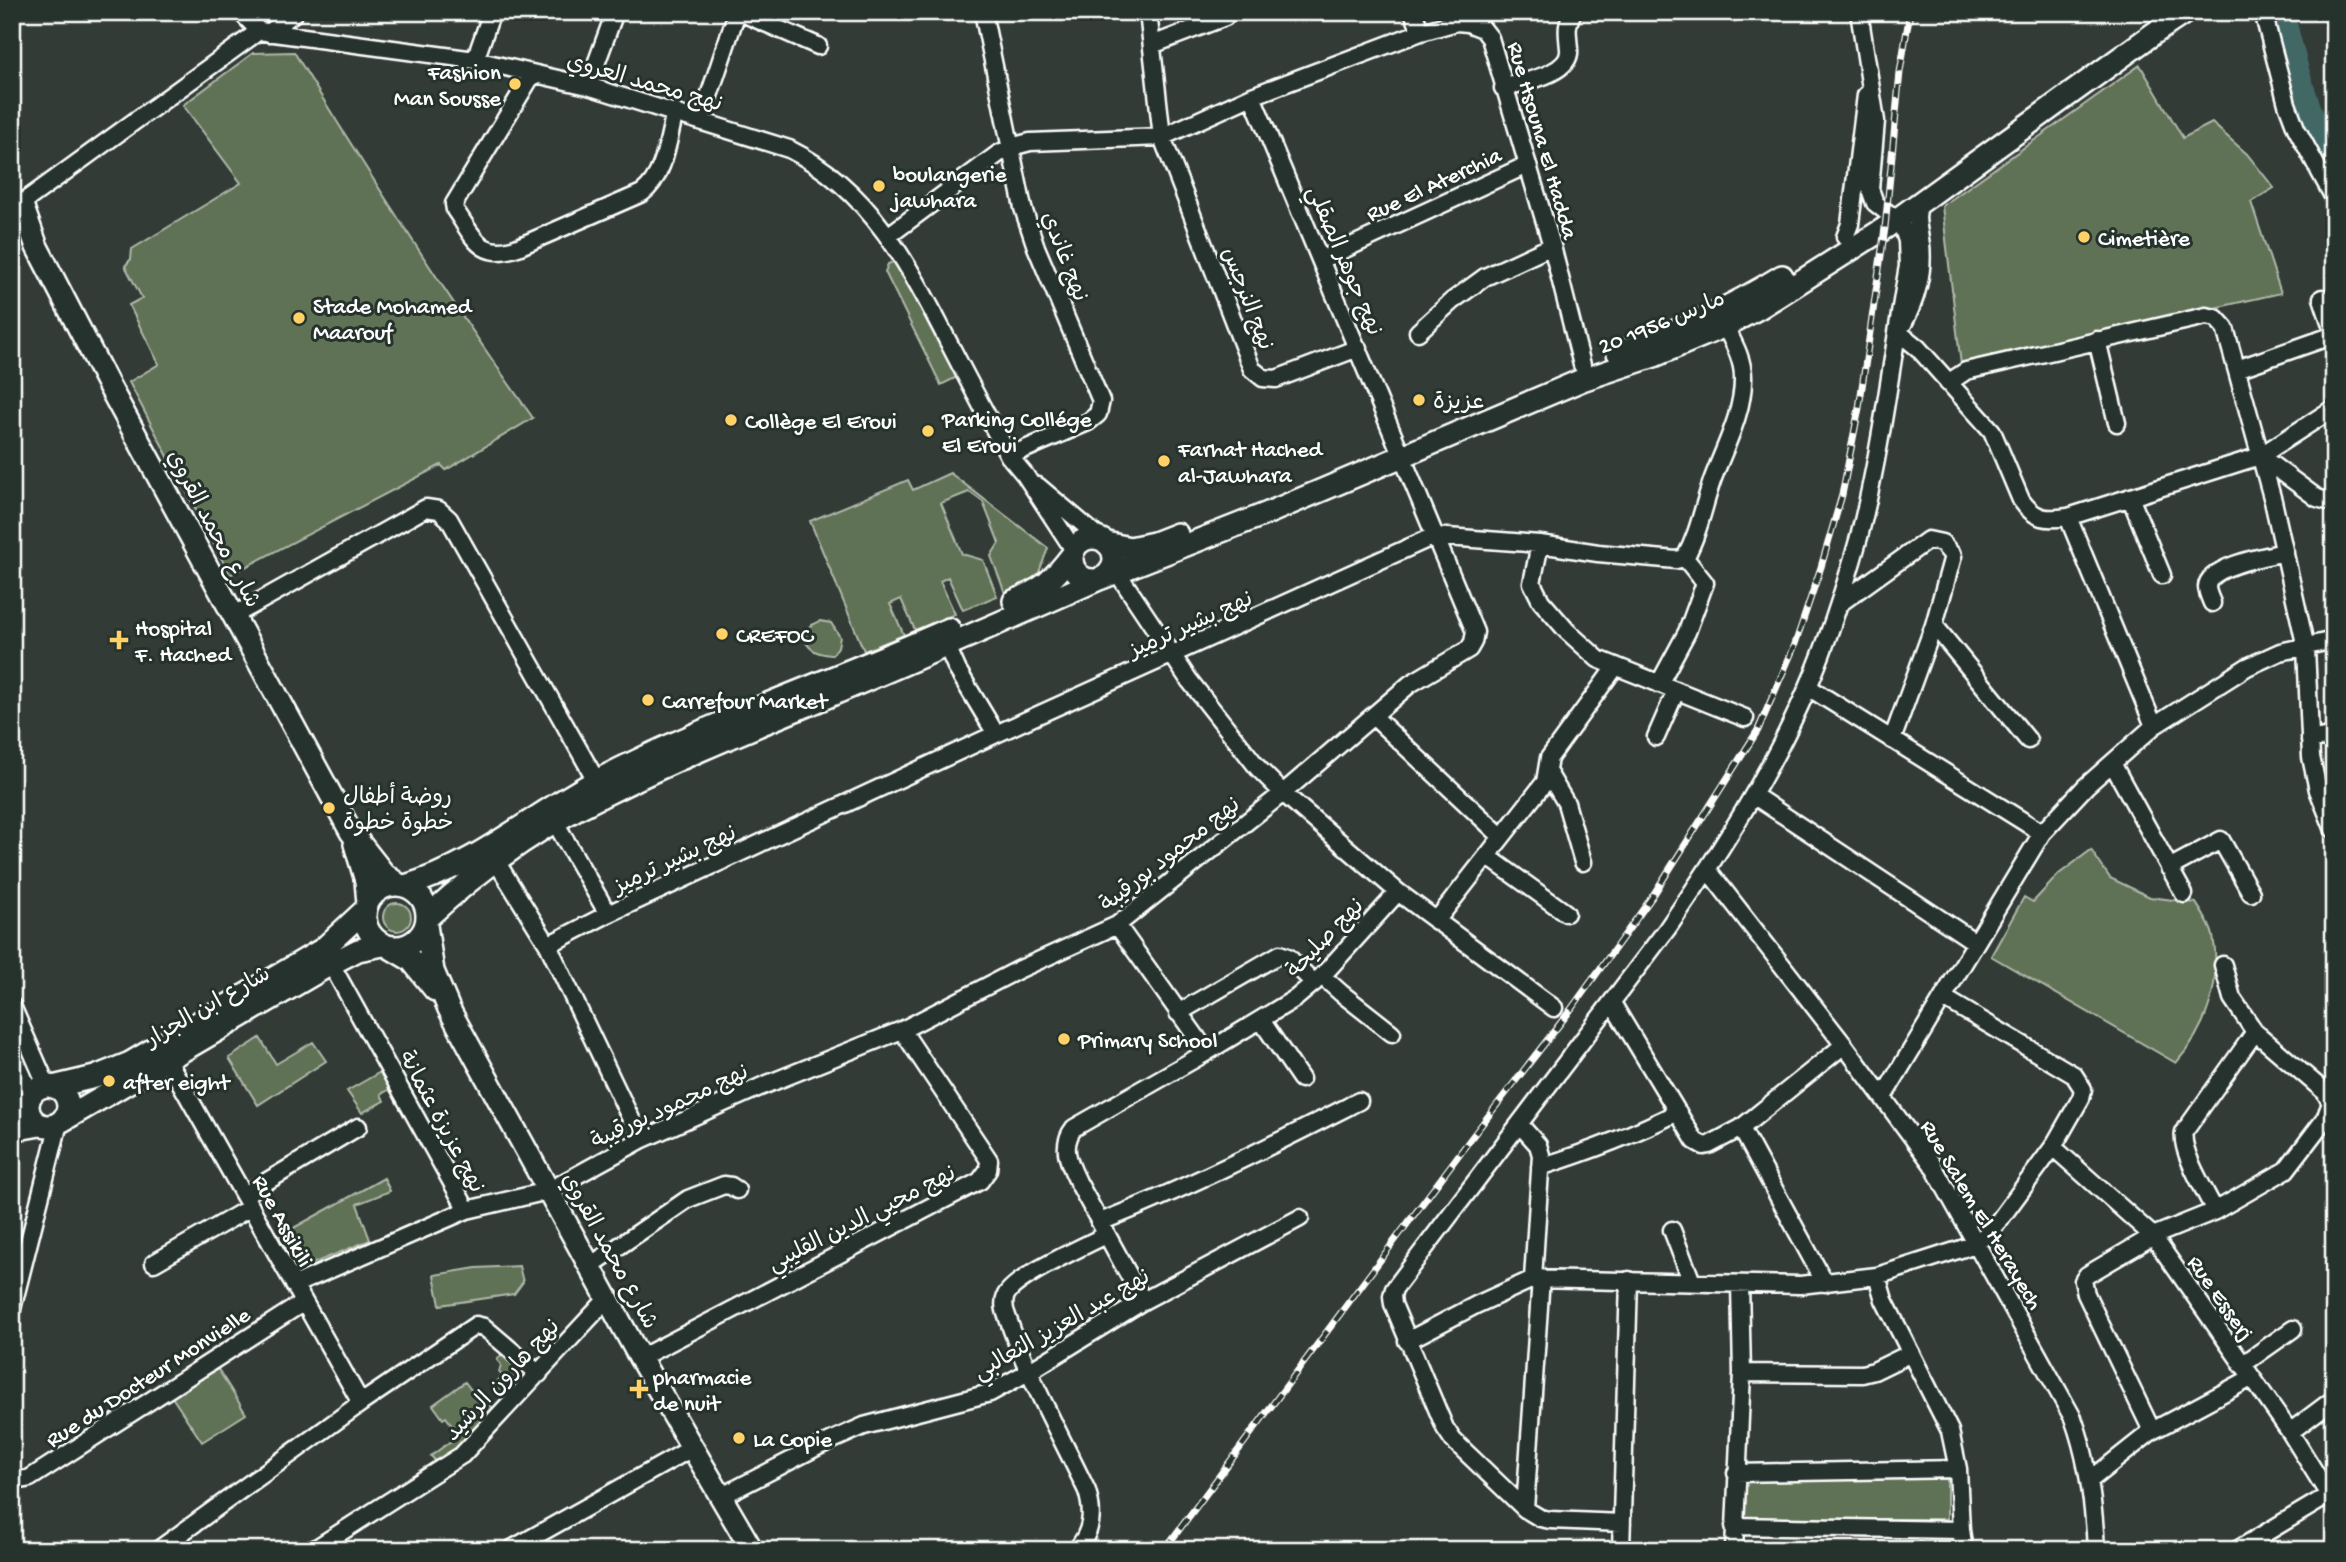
<svg xmlns="http://www.w3.org/2000/svg" width="2346" height="1562" font-family="'Gochi Hand','Playpen Sans Arabic',sans-serif">
<style>
.green{fill:#607255;stroke:#b0b8aa;stroke-width:2}
.lines{fill:none;stroke-linecap:round;stroke-linejoin:round}
.river{stroke:#436866;stroke-width:26}
.street-casing{stroke:#fff;stroke-width:21}
.secondary-casing{stroke:#fff;stroke-width:26}
.street{stroke:#26332d;stroke-width:16}
.secondary{stroke:#26332d;stroke-width:21}
.rail-casing{stroke:#fff;stroke-width:7}
.rail{stroke:#26332d;stroke-width:4.5;stroke-dasharray:13;stroke-linecap:butt}
.poi-dot{fill:#ffd166;stroke:#26332d;stroke-width:2.5}
.labels{text-anchor:middle;stroke-width:6;stroke-linejoin:round;paint-order:stroke}
.poi-label{font-size:23px;fill:#fff;stroke:#26332d;text-anchor:start}
.street-label{font-size:23px;fill:#fff;stroke:#26332d}
</style>
<rect width="100%" height="100%" fill="#333b37"/>
<filter id="ink" filterUnits="userSpaceOnUse"><feTurbulence type="fractalNoise" baseFrequency=".0143" numOctaves="2"/><feDisplacementMap in="SourceGraphic" scale="14" xChannelSelector="R" yChannelSelector="G"/><feConvolveMatrix kernelMatrix="1 2 1 2 8 2 1 2 1" color-interpolation-filters="sRGB"/></filter>
<g filter="url(#ink)">
<path class="green" d="M294,52C370,176 448,299 533,418L446,470L441,465L230,575L129,382L159,364L129,305L142,298L125,266L131,259L132,249L241,183L183,105L253,53Z
M2140,65L2183,138L2212,123L2247,154L2274,188L2251,202L2281,293L1961,365L1942,206Z
M895,261L957,377L941,385L885,272L888,264Z
M950,473L1048,548L1036,580L1005,593L991,556L999,543L983,502L969,492L941,503L962,554L983,560L997,596L963,610L948,577L940,581L955,614L915,630L901,599L890,604L904,635L864,651L810,521L908,480L913,490Z
M820,621L831,623L840,637L838,647L832,655C818,654 810,651 804,639L810,626Z
M2091,850L2110,878L2150,897L2196,903C2202,913 2211,925 2213,936C2222,983 2207,1028 2176,1063L1991,956L2024,897L2033,902L2059,874Z
M383 917a14 14 0 1 1 28 0a14 14 0 1 1-28 0Z
M260,1038L276,1064L313,1042L326,1061L258,1105L229,1058Z
M382,1071L392,1088L381,1094L384,1101L362,1113L347,1091Z
M384,1178L390,1191L357,1204L370,1240L302,1268L296,1266L279,1236Z
M519,1266L523,1282L514,1294L440,1305L434,1275L476,1268Z
M501,1355L525,1376L504,1399L492,1388L502,1376L499,1372L501,1365L497,1360Z
M218,1369L246,1414L202,1442L172,1397Z
M465,1382L475,1395L478,1393L495,1410L457,1451L437,1463L431,1456L459,1435L446,1417L443,1419L433,1405Z
M1742,1479H1947V1519H1742Z"/>
<g class="lines">
<path class="river" d="M2281,12C2294,65 2307,118 2334,166"/>
<defs>
<path id="street" d="M241,12L259,31
M740,12L818,46
M983,12L1023,208L1036,247L1101,401L1098,414L1088,422L1009,456
M1148,12L1162,137L1252,369L1263,378L1276,379L1358,348
M1413,12L1421,32
M2263,12L2287,104L2296,128L2334,198
M269,33L295,12
M1152,45L1225,17L1229,12
M475,60L492,12
M532,75L454,204L455,210C474,237 480,261 518,247L642,193C665,176 668,138 675,112
M588,86L615,12
M1503,88C1522,82 1572,74 1569,49C1568,34 1565,27 1573,12
M701,120L737,12
M22,203L259,31L475,60L588,86L789,149C872,190 911,269 951,347C970,384 989,420 1009,456L1025,475L1074,550
M888,236L998,154L1011,147L1030,142L1162,137L1252,96L1421,32L1457,22L1468,23L1483,29L1490,38L1552,246L1582,365
M1845,237L1850,224L1866,95
M1321,260L1527,165
M2322,298L2334,334
M1903,324C1916,301 1924,272 1921,245C1919,229 1914,218 1920,202
M1418,332L1452,301L1485,277L1552,246
M1898,332L1918,348L1992,431L2021,500C2035,520 2046,520 2068,517L2260,456L2334,408
M2097,340L2117,423
M2237,369L2334,335
M1948,383L1966,371L2206,316L2216,318L2225,328L2273,501L2306,648L2311,757L2318,790L2334,830
M2260,456L2317,498L2334,503
M1038,486L1102,540
M2130,497L2162,575
M2068,517L2154,726
M1540,544L1532,583L1541,601L1567,631L1598,659L1745,718
M1114,565L1117,572L1189,680L1258,768L1283,793L1398,892L1554,1008
M2212,603C2210,598 2207,592 2207,587C2208,566 2267,556 2285,552
M1839,604L1928,540L1942,543L1953,556L1934,625L1892,740
M233,616L426,508L439,510L449,519L601,789
M1934,625L2028,740
M947,646L957,669L996,734
M1659,684L1687,632L1705,583L1685,558
M1808,687L2042,833
M1373,716L1502,837
M1656,737L1676,691
M2310,740L2334,735
M2112,763L2184,894
M1547,771L1566,803L1583,862
M1753,795L1975,942
M555,822L608,914L996,734L1434,536L1540,544L1598,553L1676,560L1685,558C1699,533 1703,507 1712,481C1724,448 1744,412 1743,377C1743,359 1733,342 1725,326
M1487,856L1566,913
M496,861L548,945L641,1140
M2169,868L2221,840L2251,893
M1708,870L1844,1045L1932,1164L2073,1418C2088,1459 2094,1506 2096,1550
M1436,921L1545,782L1549,758L1616,666
M1117,925L1207,1052L1074,1128C1060,1146 1069,1163 1078,1182L1143,1301
M548,945L608,914
M1322,976L1341,993L1392,1033
M1612,1003L1695,1141L1704,1146L1709,1145L1741,1128
M12,1006L47,1086
M1178,1013L1280,954L1288,957L1314,983
M1261,1020L1301,1079
M12,1052L31,1095
M1207,1052L1296,998L1322,976L1398,892
M167,1059L361,1403
M1883,1097L2042,833L2086,786L2154,726L2247,667L2280,652L2334,640
M1520,1125L1538,1145L1541,1155L1533,1279
M2053,1147L2153,1236L2290,1432L2329,1495
M1540,1167C1588,1152 1633,1135 1678,1112
M244,1195L358,1127
M467,1210L548,1191L641,1140L760,1087L902,1030L1018,970L1117,925L1283,793L1410,684L1469,649L1473,642L1475,632L1252,96
M2215,1211C2206,1192 2180,1151 2184,1132L2255,1032
M1100,1222C1188,1188 1274,1144 1359,1101
M1672,1230L1692,1282
M154,1263L251,1207
M590,1266L688,1199L724,1185L731,1186L737,1190
M1877,1276L1884,1300L1950,1431L1958,1469L1961,1530L1964,1550
M1825,1283L1741,1128L1844,1045
M294,1285L467,1210L331,964
M12,1309L59,1123
M1407,1341L1476,1305L1533,1279L1800,1285L1877,1276L1961,1249L1977,1243L1995,1226L2053,1147L2081,1098L2083,1089L2074,1075L1944,998
M640,1358L980,1181L988,1170L989,1160L902,1030
M2242,1365L2293,1329
M1742,1373L1862,1374L1874,1371L1911,1353
M2152,1431L2086,1294L2083,1281L2087,1275L2153,1236L2215,1211L2286,1170L2325,1119L2331,1103L2325,1092L2255,1032L2232,998L2223,965
M2290,1432L2334,1399
M1736,1473L1958,1469
M2089,1481L2152,1431L2251,1378
M12,1482L30,1478L304,1302
M720,1497L819,1446L864,1426L990,1393L1030,1371L1143,1301L1300,1218
M1525,1509L1541,1278
M1622,1523L1550,1520L1540,1518L1525,1509L1453,1440L1445,1428L1393,1304L1392,1296L1394,1289L1667,929C1720,852 1771,773 1808,687C1829,639 1845,587 1859,537C1882,448 1892,356 1908,266L1907,241L1903,229L1897,220L1875,203L1870,189L1876,121L1859,12
M1734,1526L1961,1530
M158,1550L361,1403L476,1325L484,1327L539,1374
M313,1550L462,1455L608,1298
M510,1550L692,1448
M1076,1550C1092,1532 1094,1514 1087,1491C1060,1434 1027,1376 1007,1316C1004,1309 1003,1302 1006,1295C1016,1276 1085,1246 1106,1235
M1621,1550L1629,1280
M1734,1550L1742,1373L1740,1284
M2237,1550L2334,1492"/>
<path id="secondary" d="M22,205L37,247L109,386L351,832L384,874L399,885
M1618,353C1676,333 1730,308 1782,276
M1072 559a21 21 0 1 1 42 0a21 21 0 1 1-42 0Z
M1106,543L1130,548L1154,543L1177,534
M1102,578L1268,513L1582,380L1654,356L1725,326L1759,308L1885,228L2153,34L2186,12
M1014,601C1044,588 1052,581 1072,555
M355,844L366,881L368,903
M365 916a31 31 0 1 1 62 0a31 31 0 1 1-62 0Z
M405,886C475,866 532,815 596,781C710,722 832,681 949,629
M427,918C480,869 541,825 606,794C674,760 745,731 815,702C909,662 1003,622 1097,580
M426,925L433,971L449,1009L640,1358L752,1550
M389,947L411,960L435,990
M28 1106a20 20 0 1 1 40 0a20 20 0 1 1-40 0Z
M53,1087L95,1077L130,1063L323,949L365,910
M62,1121L331,964L358,950L383,945
M12,1130L40,1125"/>
</defs>
<use href="#street" class="street-casing"/>
<use href="#secondary" class="secondary-casing"/>
<use href="#street" class="street"/>
<use href="#secondary" class="secondary"/>
<defs>
<path id="rail" d="M1164,1550L1472,1137L1569,1012L1652,897L1758,730L1794,647L1821,567L1842,495L1859,408L1885,228L1900,72L1910,12"/>
</defs>
<use href="#rail" class="rail-casing"/>
<use href="#rail" class="rail"/>
</g>
</g>
<g class="poi-dot">
<circle cx="515" cy="84" r="7"/>
<circle cx="879" cy="186" r="7"/>
<circle cx="2084" cy="237" r="7"/>
<circle cx="299" cy="318" r="7"/>
<circle cx="1419" cy="400" r="7"/>
<circle cx="731" cy="420" r="7"/>
<circle cx="928" cy="431" r="7"/>
<circle cx="1164" cy="461" r="7"/>
<circle cx="722" cy="634" r="7"/>
<path d="M115.5 629.5h7v7h7v7h-7v7h-7v-7h-7v-7h7z"/>
<circle cx="648" cy="700" r="7"/>
<circle cx="329" cy="808" r="7"/>
<circle cx="1064" cy="1039" r="7"/>
<circle cx="109" cy="1081" r="7"/>
<path d="M635.5 1378.5h7v7h7v7h-7v7h-7v-7h-7v-7h7z"/>
<circle cx="739" cy="1438" r="7"/>
</g>
<g class="labels">
<g class="poi-label">
<text x="501" y="79" text-anchor="end">Fashion<tspan x="501" dy="26">Man Sousse</tspan></text>
<text x="893" y="181">boulangerie<tspan x="893" dy="26">jawhara</tspan></text>
<text x="2098" y="245">Cimetière</text>
<text x="313" y="313">Stade Mohamed<tspan x="313" dy="26">Maarouf</tspan></text>
<text x="1433" y="408">عزيزة</text>
<text x="942" y="426">Parking Collége<tspan x="942" dy="26">El Eroui</tspan></text>
<text x="745" y="428">Collège El Eroui</text>
<text x="1178" y="456">Farhat Hached<tspan x="1178" dy="26">al-Jawhara</tspan></text>
<text x="135" y="635">Hospital<tspan x="135" dy="26">F. Hached</tspan></text>
<text x="736" y="642">CREFOC</text>
<text x="662" y="708">Carrefour Market</text>
<text x="343" y="803">روضة أطفال<tspan x="343" dy="26">خطوة خطوة</tspan></text>
<text x="1078" y="1047">Primary School</text>
<text x="123" y="1089">after eight</text>
<text x="653" y="1384">pharmacie<tspan x="653" dy="26">de nuit</tspan></text>
<text x="753" y="1446">La Copie</text>
</g>
<g class="street-label">
<text transform="translate(645 81) rotate(16)" y="8">نهج محمد العروي</text>
<text transform="translate(1544 140) rotate(74)" y="8">Rue Hsouna El Hadda</text>
<text transform="translate(1433 183) rotate(-25)" y="8">Rue El Aterchia</text>
<text transform="translate(1066 256) rotate(69)" y="8">نهج غاندي</text>
<text transform="translate(1346 260) rotate(67)" y="8">نهج جوهر الصقلي</text>
<text transform="translate(1249 298) rotate(69)" y="8">نهج النرجس</text>
<text transform="translate(1661 321) rotate(-22)" y="8">20 مارس 1956</text>
<text transform="translate(215 528) rotate(62)" y="8">شارع محمد القروي</text>
<text transform="translate(1190 623) rotate(-24)" y="8">نهج بشير ترميز</text>
<text transform="translate(1169 853) rotate(-38)" y="8">نهج محمود بورقيبة</text>
<text transform="translate(674 858) rotate(-25)" y="8">نهج بشير ترميز</text>
<text transform="translate(1324 937) rotate(-46)" y="8">نهج صليحة</text>
<text transform="translate(207 1005) rotate(-30)" y="8">شارع ابن الجزار</text>
<text transform="translate(669 1105) rotate(-25)" y="8">نهج محمود بورقيبة</text>
<text transform="translate(443 1121) rotate(62)" y="8">نهج عزيزة عثمانة</text>
<text transform="translate(1983 1214) rotate(59)" y="8">Rue Salem El Herayech</text>
<text transform="translate(861 1217) rotate(-27)" y="8">نهج محيي الدين القليبي</text>
<text transform="translate(284 1220) rotate(61)" y="8">Rue Assikili</text>
<text transform="translate(611 1250) rotate(61)" y="8">شارع محمد القروي</text>
<text transform="translate(2222 1297) rotate(55)" y="8">Rue Esserj</text>
<text transform="translate(1061 1323) rotate(-30)" y="8">نهج عبد العزيز الثعالبي</text>
<text transform="translate(147 1376) rotate(-33)" y="8">Rue du Docteur Monvielle</text>
<text transform="translate(501 1379) rotate(-47)" y="8">نهج هارون الرشيد</text>
</g>
</g>
<rect width="2346" height="1562" fill="none" stroke="#26332d" stroke-width="42"/>
<rect x="21" y="21" width="2304" height="1520" fill="none" stroke="#fff" stroke-width="2.5" filter="url(#ink)"/>
</svg>
